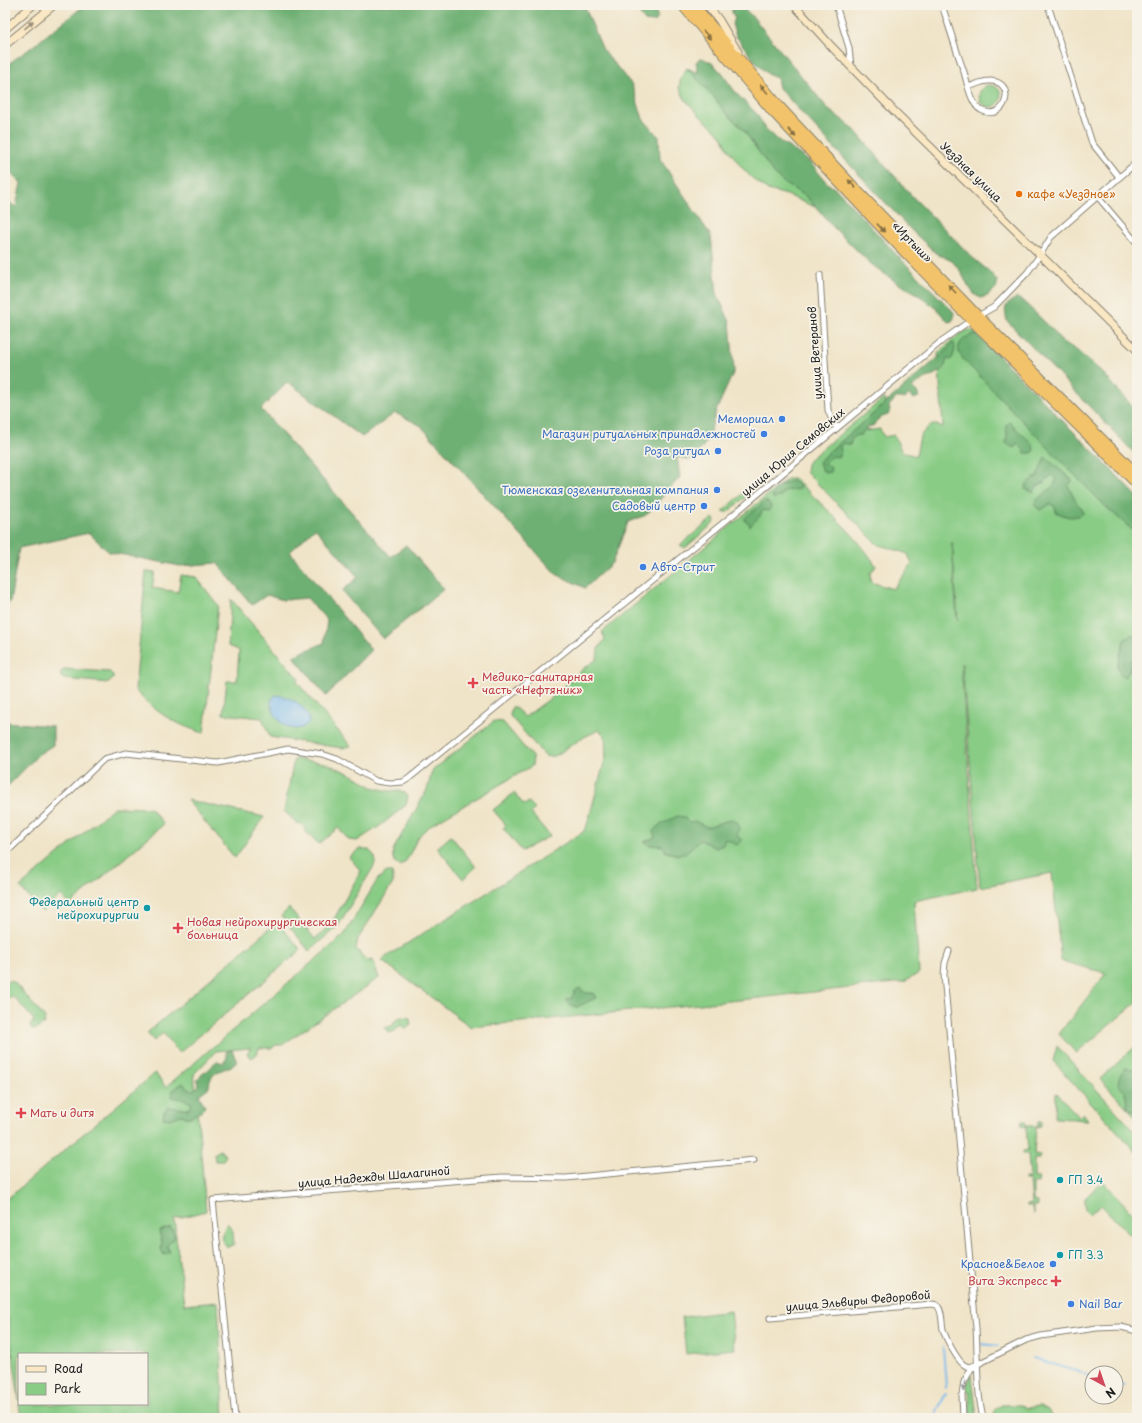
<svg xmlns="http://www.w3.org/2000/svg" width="1142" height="1423" font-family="'Playpen Sans',sans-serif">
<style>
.green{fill:#89cc86;stroke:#527451;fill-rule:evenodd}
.forest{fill:#6eb073;stroke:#456648}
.water{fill:#77b9ec;stroke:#4a6a84}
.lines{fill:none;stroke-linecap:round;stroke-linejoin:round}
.stream{stroke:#77b9ec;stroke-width:2}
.street-casing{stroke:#868072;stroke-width:7}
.secondary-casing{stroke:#868072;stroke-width:9}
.highway-casing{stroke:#868072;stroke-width:11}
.street{stroke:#fff;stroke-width:5}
.secondary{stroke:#fae7c3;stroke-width:7}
.highway{stroke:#f2c36a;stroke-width:9}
.oneway{fill:#968c78}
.oneway2{fill:#877043}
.oneway3{fill:#999}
.food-dot{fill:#e8710a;stroke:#f7f3e8;stroke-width:1.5}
.shop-dot{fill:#3f7fe0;stroke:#f7f3e8;stroke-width:1.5}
.health-dot{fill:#e0444e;stroke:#f7f3e8;stroke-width:1.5}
.culture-dot{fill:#0f9aa8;stroke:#f7f3e8;stroke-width:1.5}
.labels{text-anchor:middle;stroke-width:3.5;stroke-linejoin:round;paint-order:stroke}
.street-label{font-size:11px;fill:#1c1c1c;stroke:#f7f3e8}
.food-label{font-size:11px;fill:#c56008;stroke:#f7f3e8;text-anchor:start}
.shop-label{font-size:11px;fill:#366cbe;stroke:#f7f3e8;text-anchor:end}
.health-label{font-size:11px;fill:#be3a42;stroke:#f7f3e8;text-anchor:start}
.culture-label{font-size:11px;fill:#0d838f;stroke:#f7f3e8;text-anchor:start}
</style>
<rect width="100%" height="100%" fill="#f7f3e8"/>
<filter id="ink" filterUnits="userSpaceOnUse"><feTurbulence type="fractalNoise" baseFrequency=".025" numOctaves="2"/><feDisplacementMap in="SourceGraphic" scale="8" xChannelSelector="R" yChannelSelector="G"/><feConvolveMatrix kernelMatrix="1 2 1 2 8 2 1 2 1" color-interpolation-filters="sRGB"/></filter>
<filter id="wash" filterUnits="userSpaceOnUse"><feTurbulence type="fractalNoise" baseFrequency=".012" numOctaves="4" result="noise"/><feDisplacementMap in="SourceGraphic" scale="16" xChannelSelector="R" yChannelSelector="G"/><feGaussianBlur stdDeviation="0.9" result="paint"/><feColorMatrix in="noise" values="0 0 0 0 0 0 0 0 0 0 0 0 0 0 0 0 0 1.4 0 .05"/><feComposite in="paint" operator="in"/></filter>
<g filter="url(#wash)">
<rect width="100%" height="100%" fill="#f0e4c8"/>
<path class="green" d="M687,68L714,97L724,111L743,129L758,151L807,197L815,207L787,195L768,190L753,179L743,169L728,149L722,136L700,116L685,99L679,88L681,77Z
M979 96a11 11 0 1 1 22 0a11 11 0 1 1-22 0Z
M968,330L974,331L1137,497V1002L1076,1053L1059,1034L1106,973L1061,961L1052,873L980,887L962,664L961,663L977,888L914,901L919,973L904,982L759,998L471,1027L381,960L583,832L587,825L606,756L605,736L599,730L582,738L558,754L551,757L545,756L510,716L511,709L513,706L525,717L552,697L584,668L597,659L598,649L605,639L602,632L787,479H795C821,504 857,535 876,566L870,574L871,582L893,589L912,564L908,554L887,547L878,545L806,472L807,464L811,458L884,398L885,413L869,424L866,431L880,429L884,437L894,435L902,452L916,456L920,436L930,425H937L943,427L938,354C947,345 956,335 968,330ZM952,542V543L958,621L957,620Z
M746,491L749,494L728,512H722Z
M713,518L715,520L714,523L685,548L680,545Z
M146,571L155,572L152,588L178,592L181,575L196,577L218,605L204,733C176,725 154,712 135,690Z
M231,599L299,679L297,682L351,746L342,748L270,737L262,718L223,714L227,681H237L239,650L228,646Z
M64,669L110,672L113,675V679L109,683L64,679L61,677L60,673Z
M494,721L503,722L533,758L532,766L434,823C428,828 422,831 418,838C412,847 410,859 401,866C393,863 392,858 393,850L427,790L432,771Z
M295,759L325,763L355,776L372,787L389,791L399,790L404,792L408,796L406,805L401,809L380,826L357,841L349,840L338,828L319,844L304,830L305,828L300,823L298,824L284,811L294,760Z
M514,793L524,805L529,802L535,809L531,813L550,836L522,851L503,828L506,825L493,810Z
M187,800L264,817L235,858Z
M114,807L150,808L164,824L70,905L61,895L42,912L20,887Z
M451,836L476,867L463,879L437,848Z
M360,849L369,850C375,856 377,858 374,866L338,926L309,951L281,916L289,908L315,939L330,926L361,871L349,857Z
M387,872H391L393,876V883L358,939L356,949L367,961L373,960L379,978L282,1045H276L272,1048H259L257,1054L252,1058L247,1054L251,1048L216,1051L194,1074L206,1211L174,1219L184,1305L218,1302L224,1418H21L19,1404H147V1354H19V1401L5,1299V1196L8,1198L155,1073L166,1087L344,935L378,879Z
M277,922L301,950L179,1053L163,1033L154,1041L147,1033Z
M11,980L14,982L45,1018L44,1024C40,1027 37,1031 32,1029L30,1026L34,1020L13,996L8,999L5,996V983Z
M401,1017L410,1018L411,1025L406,1029L400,1025L395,1031L389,1033L385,1028L392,1026L395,1021Z
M1137,1045V1118L1100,1079Z
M1057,1046L1137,1134V1153L1053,1061Z
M1056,1093L1058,1094L1079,1117L1083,1113L1088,1120L1055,1118Z
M1022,1121H1025L1026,1126H1038V1121H1041V1126L1036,1127L1034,1154L1040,1155L1039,1159H1034V1178H1039L1038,1183H1033V1201L1038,1202V1206H1033V1214L1032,1207L1027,1206V1205L1032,1204L1030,1180H1025V1178H1030L1028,1154H1023V1151L1028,1150L1026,1127L1021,1126Z
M220,1150L226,1156L222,1161H215L214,1154Z
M1103,1181L1137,1218V1227L1129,1234L1101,1205L1089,1214L1085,1210V1198Z
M227,1223L233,1231L234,1244L228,1247C217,1239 222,1234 227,1223Z
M731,1311L735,1349L686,1354L682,1317Z
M972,1375L977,1418H970L969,1391H965L966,1385Z
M1002,1405H1020L1027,1408L1040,1406L1048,1410L1052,1418H996L994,1413L995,1409Z"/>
<path class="forest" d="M85,5H584L603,50L632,85L643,119L659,137L660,159L711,236L717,294L730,322L734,371L716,411L708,440L692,460L677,457L680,477L646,515L628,522L612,563L585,588L556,574L420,425L395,413L362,437L288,382L261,409L391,557L406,545L444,589L383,639L342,591L358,577L315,528L290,552L371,650L326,696L293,656L324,643L327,620L307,598L283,600L267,595L252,605L217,563L180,566L109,552L89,533L19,548L10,602L5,607V200L16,207L21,183L5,167V66L28,50Z
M633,5H653L658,18L654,22L645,21Z
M737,5L743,8L753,17L829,110L852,127L912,196L973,258L991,273L997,281V287L989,295L981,298L975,295L969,287L959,269L952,261L937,254L913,232L819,132L779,88L777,78L769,75L756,63L736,36L732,24L735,19L732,13V8Z
M702,58L712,63L721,72L736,93L756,113L766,129L778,140L809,161L827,183L837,190L896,254L951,309L954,313V318L952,321L948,322L936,308L916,293L896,282L871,264L836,230L807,197L784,183L774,174L743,129L724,111L714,97L687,68L698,73L696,62Z
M1017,298L1024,302L1054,331L1061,341L1075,349L1102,372L1132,406L1137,413V456L1007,321C1004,308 1004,304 1017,298Z
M975,334L981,338L1137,496V534L1105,506L1027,426L965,361C963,359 960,355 959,352C956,343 967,335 975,334Z
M954,343C956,349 954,355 951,360L947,359L944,369C933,376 922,379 912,387L917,392L919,397L913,399L909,394L905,399L900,398H896L889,406L890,411L888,415C882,417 876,419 874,425L865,429L861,435H857L852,438L850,445L844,443L840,446L841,451L838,457L833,456L824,463L828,465L831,468L830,472L825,473L821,468L819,462L825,455L946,351L951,344Z
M1010,421L1016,429L1032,443L1034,449L1032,453H1025L1024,450L1017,443L1015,448L1008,445L1006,443L1007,434L1006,425Z
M1045,457L1072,480V482L1068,485L1076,502L1082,509L1083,514C1072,519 1066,517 1056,512L1055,507L1050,504L1041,510L1038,509L1034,504C1040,494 1056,489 1056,479L1052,475L1049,477L1045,482L1037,486V488L1033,492L1025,489C1026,482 1031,480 1037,477Z
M793,481L800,486V489L784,491L781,496L774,499L772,496C776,486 783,483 793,481Z
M765,501L769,503L771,506L769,511L763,510L759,517L750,526L749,523L745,521V518Z
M1133,634L1137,639V658L1130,661V670L1125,677L1120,674L1117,666L1124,640Z
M5,722L53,726V745L39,754L5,789Z
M677,816L684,817L689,822L695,821L707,827L732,819L738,823L739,830L737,836L742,840L737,845L725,839L723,845L716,848L700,840L685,854L679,855L666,852L663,846L650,845L644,842L655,837L653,831L658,826Z
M579,988L586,993H593L596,998L577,1007L571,1005L566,1000L572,998L574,992Z
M232,1050L237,1062C226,1072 210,1068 209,1087L199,1095L205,1107L200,1112L188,1118L182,1115L170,1119L163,1118L164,1111L169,1107L189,1109L192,1104L186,1100L172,1097V1091L183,1083L187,1089L193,1090L198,1086L197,1079L217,1061L223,1063L227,1058L226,1052Z
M1126,1068L1137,1070V1113L1128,1108L1125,1092L1118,1085C1119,1077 1120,1073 1126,1068Z
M171,1227L175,1236L167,1246L170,1252L164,1255L161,1249L162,1243L159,1231Z"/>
<path class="water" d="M275,695C290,696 310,707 309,723C292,739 272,719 271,701Z"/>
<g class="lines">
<path class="stream" d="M982,1344L998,1346
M943,1347L946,1387
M1033,1358L1092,1376
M1116,1383L1124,1385
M934,1418L946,1393"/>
</g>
</g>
<g filter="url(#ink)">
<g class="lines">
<defs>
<path id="street" d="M836,5L849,48L851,66
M942,5C949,27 956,50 964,72C967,82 969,95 975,104C976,106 979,109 981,110C1006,124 1018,80 989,81C982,81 975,85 968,87
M1048,5L1092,143L1119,177
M1097,196L1137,243
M820,275L828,410L832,420L837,428
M5,854L104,759L126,753L218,763L288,749L322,754L337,759L376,781L390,783L403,782L408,779L728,519L943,340L971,320L994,307L1027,273L1040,255L1051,237L1137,162
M949,951L945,963L944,975L976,1328C978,1358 976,1389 983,1418
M770,1318L932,1304L937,1305C943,1312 941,1320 943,1329C945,1337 958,1363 966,1366C970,1368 974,1365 978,1364
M235,1418L213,1200L502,1177L566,1178L754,1160
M963,1418L962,1395L964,1382L971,1369L978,1364L1026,1340L1041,1336L1097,1328L1121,1327L1137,1331"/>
<path id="secondary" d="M707,5L719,20L738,52
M794,5L832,47L893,110L1137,350
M5,29L33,5
M5,45L54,5"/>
<path id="highway" d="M682,5L773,112L889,236L953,302L1137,484
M694,5L780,107L855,188L979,317L1137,474"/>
</defs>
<use href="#street" class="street-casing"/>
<use href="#secondary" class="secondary-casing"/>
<use href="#highway" class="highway-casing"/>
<use href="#street" class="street"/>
<use href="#secondary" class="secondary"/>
<use href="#highway" class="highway"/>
</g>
<defs><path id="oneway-solid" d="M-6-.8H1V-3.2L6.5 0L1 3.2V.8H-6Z"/></defs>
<use class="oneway" href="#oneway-solid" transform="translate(29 25) rotate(-40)"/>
<g class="oneway2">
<use href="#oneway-solid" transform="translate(707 35) rotate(50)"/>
<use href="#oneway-solid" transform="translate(764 89) rotate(-130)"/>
<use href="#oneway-solid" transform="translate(792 133) rotate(47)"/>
<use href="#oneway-solid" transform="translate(852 184) rotate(-133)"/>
<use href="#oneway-solid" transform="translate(881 228) rotate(47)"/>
<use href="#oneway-solid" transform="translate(952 289) rotate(-134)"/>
</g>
<use class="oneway3" href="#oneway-solid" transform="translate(964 1386) rotate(101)"/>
</g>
<circle class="food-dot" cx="1019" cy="194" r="4"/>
<g class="shop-dot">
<circle cx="782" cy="419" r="4"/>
<circle cx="764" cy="434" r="4"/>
<circle cx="718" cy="451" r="4"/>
<circle cx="717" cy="490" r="4"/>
<circle cx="704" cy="506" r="4"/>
<circle cx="643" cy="567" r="4"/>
<circle cx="1053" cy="1264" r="4"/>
<circle cx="1071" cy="1304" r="4"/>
</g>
<g class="health-dot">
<path d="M471 677h4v4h4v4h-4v4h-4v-4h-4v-4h4z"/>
<path d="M176 922h4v4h4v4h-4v4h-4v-4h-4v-4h4z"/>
<path d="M19 1107h4v4h4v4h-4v4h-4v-4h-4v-4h4z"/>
<path d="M1054 1275h4v4h4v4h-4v4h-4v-4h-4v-4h4z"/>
</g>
<g class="culture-dot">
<circle cx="147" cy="908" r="4"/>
<circle cx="1060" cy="1180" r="4"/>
<circle cx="1060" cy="1255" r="4"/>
</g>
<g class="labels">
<g class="street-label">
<text transform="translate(971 172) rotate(44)" y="4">Уездная улица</text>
<text transform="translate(912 242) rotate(46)" y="4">«Иртыш»</text>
<text transform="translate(815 353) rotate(-94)" y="4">улица Ветеранов</text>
<text transform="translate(793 452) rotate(-40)" y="4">улица Юрия Семовских</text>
<text transform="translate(374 1177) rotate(-5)" y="4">улица Надежды Шалагиной</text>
<text transform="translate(858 1301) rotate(-5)" y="4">улица Эльвиры Федоровой</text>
</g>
<g class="food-label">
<text x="1027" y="198">кафе «Уездное»</text>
</g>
<g class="shop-label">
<text x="774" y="423">Мемориал</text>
<text x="756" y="438">Магазин ритуальных принадлежностей</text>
<text x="710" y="455">Роза ритуал</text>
<text x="709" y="494">Тюменская озеленительная компания</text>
<text x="696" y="510">Садовый центр</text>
<text x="651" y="571" text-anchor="start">Авто-Стрит</text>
<text x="1045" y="1268">Красное&amp;Белое</text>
<text x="1079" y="1308" text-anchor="start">Nail Bar</text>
</g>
<g class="health-label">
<text x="482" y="681">Медико–санитарная<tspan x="482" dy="13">часть «Нефтяник»</tspan></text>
<text x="187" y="926">Новая нейрохирургическая<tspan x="187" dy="13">больница</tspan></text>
<text x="30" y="1117">Мать и дитя</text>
<text x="1048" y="1285" text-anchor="end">Вита Экспресс</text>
</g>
<g class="culture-label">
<text x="139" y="906" text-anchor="end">Федеральный центр<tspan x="139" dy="13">нейрохирургии</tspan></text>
<text x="1068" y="1184">ГП 3.4</text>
<text x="1068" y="1259">ГП 3.3</text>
</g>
</g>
<rect width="1142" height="1423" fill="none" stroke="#f7f3e8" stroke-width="20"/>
<rect x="18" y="1353" width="130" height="52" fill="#f7f3e8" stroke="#9f9d96"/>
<rect x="26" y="1366" width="20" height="6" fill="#fae7c3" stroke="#9f9d96"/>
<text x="54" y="1373" font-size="12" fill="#1c1c1c">Road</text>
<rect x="26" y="1383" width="20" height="12" fill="#89cc86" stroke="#9f9d96"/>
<text x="54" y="1393" font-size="12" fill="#1c1c1c">Park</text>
<g transform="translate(1104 1385) rotate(140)"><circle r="19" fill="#f7f3e8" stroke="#9f9d96"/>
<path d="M0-3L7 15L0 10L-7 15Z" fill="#d1495b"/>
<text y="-6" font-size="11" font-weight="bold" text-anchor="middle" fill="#1c1c1c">N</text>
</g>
</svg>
